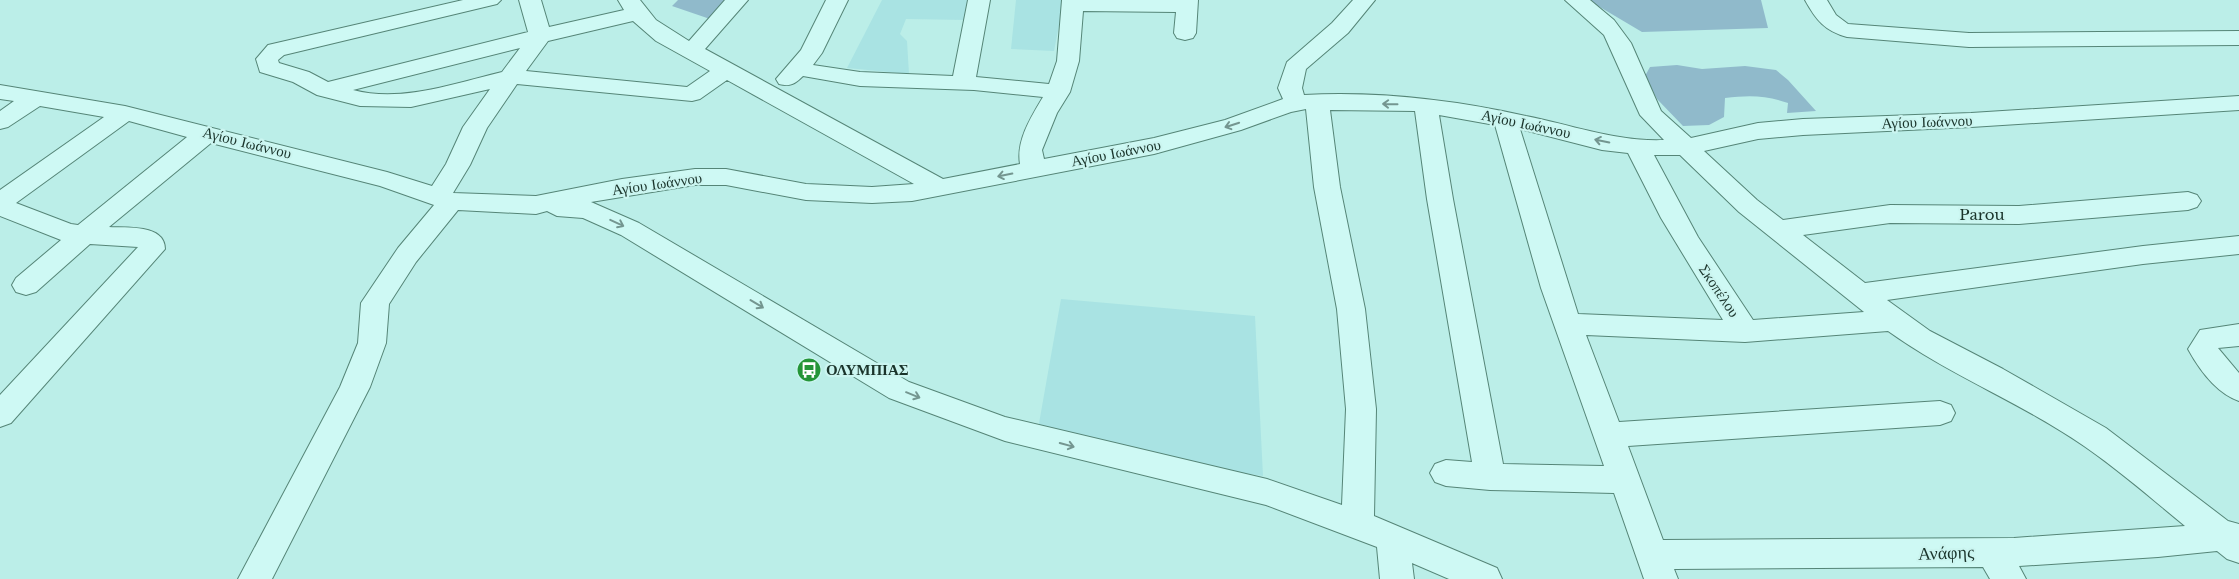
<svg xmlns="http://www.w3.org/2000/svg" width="2239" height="579" font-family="'Libre Baskerville',serif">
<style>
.farmland{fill:#a9e3e3}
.green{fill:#90bacb}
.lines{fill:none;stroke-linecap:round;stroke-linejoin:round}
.minor-casing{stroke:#558577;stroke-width:2}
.minor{fill:#cef9f4;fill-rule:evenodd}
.oneway{stroke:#749690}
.labels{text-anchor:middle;stroke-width:4.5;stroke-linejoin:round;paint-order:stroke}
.street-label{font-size:15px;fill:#1a342b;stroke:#cbf5f0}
.poi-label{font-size:15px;font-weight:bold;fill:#1a342b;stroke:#cbf5f0;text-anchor:start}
.near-street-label{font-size:18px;fill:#1a342b;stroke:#cbf5f0}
</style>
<rect width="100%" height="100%" fill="#bbeee8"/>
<path class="farmland" d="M882,0H972L966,20L906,19L900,34L907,41L909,74L847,68Z
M1016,0H1064L1054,51L1011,49Z
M1061,299L1255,316L1263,476L1190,465L1038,429Z"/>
<path class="green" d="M678,0H728L710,19L672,6Z
M1588,0H1761L1768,28L1642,32Z
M1677,65L1702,69L1745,66L1776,70L1788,80L1816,111L1787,113L1788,103C1765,95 1749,95 1725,98L1724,117L1709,125L1683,126L1657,99L1645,76L1650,67Z"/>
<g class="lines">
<defs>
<path id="minor" d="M463,0H501L497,4L284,55L278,60L279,63L309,72L328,82L528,32L519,0H541L549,27L624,10L618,0H640L656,20L689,41L725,0H748L705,49L943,179L1020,164C1016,141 1031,117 1043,97L974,90L860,86L803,76C795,84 790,87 779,84L776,79L801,50L826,0H848L822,53L813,65L860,72L953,76L968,0H990L976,77L1049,84L1057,61L1062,0H1198L1196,33L1193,38L1185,40L1177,38L1174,33L1176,12L1083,11L1079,61L1070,92L1057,113L1042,150L1044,159L1154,138L1225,120L1283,99L1278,88L1287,62L1332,23L1353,0H1375L1348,33L1306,69L1302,88L1304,95C1379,91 1454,100 1526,116C1572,125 1617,142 1664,140L1640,115L1604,35L1565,0H1590L1614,20L1631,43L1661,111L1691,138L1758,123L1803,119L1971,113L2239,96V110L1971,127L1803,135L1758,139L1704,151L1757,200L1783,220L1890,205L2019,206L2188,192L2197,195L2201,201L2197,207L2188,210L2019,224L1890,223L1803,235L1865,283L2143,246L2239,236V254L2143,264L1887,300L1930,331L2003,369L2106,428L2228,521L2239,524V563L2227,559L2217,551L2158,557L2019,566L2026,579H1990L1983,567L1674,569L1678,579H1644L1614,493L1490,490L1446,486L1435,482L1430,473L1435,464L1446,460L1472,462L1427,199L1415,111L1330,110L1340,187L1365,309L1376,409L1374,516L1497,568L1502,579H1449L1412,563L1414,579H1380L1377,547L1266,505L1005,441L889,398L621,235L583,218L557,216L547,211L536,214L458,210L416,262L389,304L386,343L370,387L272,579H238L340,387L358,343L361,303L398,248L434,205L380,186L211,143L109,227C126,228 165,224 165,249L11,423L0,427V395L138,247L90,244L36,292L26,295L16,292L12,285L16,278L61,240L0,216V190L104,117L40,106L8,127L0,129V111L14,101L0,99V85L125,106L387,172L432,186L446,164L463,127L490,89L411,107L360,106L317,95L293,82L260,72L256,59L268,45ZM633,21L656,41L710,71L687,87L526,71L548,41ZM520,48L502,72C455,83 402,103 353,90ZM727,80L914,184L872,187L806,184L726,169H695L622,179L536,196L453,193L470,165L487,128L517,84L692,101L700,99ZM1306,109L1314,187L1337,309L1346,409L1342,505L1267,479L1005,417L909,382L639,223L591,202L695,185H726L806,200L872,203L912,201L1154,154L1241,130L1291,112ZM1439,115L1495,125L1541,288L1604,466L1503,464L1453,199ZM129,121L187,137L78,225L71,224L16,203ZM1520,129L1602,150L1628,153L1661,218L1723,320L1578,314ZM1654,155H1680L1739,212L1864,312L1753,320L1698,237ZM1888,331C1949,375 2022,403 2084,446C2119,470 2152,499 2185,526L2014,538L1663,540L1628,446L1940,425L1951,421L1955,413L1951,405L1940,401L1619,422L1586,335L1745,342Z
M1805,0H1827L1836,15L1848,24L1969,33L2239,31V45L1969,47L1847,37C1825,31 1816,20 1805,0Z
M2239,324V346L2218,348L2239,373V401C2216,393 2199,369 2188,349L2200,330Z"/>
</defs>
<use href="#minor" class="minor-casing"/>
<use href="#minor" class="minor"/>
</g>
<defs><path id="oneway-shaft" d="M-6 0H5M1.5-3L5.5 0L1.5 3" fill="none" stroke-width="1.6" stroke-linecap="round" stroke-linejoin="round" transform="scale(1.25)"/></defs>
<g class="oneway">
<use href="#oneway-shaft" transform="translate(1390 104) rotate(-179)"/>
<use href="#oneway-shaft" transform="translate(1232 125) rotate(162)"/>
<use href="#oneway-shaft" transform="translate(1602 141) rotate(-168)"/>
<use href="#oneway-shaft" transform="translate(1005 175) rotate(169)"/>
<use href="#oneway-shaft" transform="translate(617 223) rotate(25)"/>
<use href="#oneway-shaft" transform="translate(757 304) rotate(31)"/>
<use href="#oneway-shaft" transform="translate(913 395) rotate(22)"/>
<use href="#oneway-shaft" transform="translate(1067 445) rotate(15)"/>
</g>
<defs>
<symbol id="bus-disc" viewBox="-11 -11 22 22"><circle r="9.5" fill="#259538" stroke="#cbf5f0"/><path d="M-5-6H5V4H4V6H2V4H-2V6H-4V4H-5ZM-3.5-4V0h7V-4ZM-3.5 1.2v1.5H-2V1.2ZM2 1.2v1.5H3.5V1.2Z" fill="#fff"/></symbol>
</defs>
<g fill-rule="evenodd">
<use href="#bus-disc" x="795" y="356" width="28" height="28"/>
</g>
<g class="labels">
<g class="street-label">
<text transform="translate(1927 122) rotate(-2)" y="5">Αγίου Ιωάννου</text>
<text transform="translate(1526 124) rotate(12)" y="5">Αγίου Ιωάννου</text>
<text transform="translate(247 143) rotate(14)" y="5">Αγίου Ιωάννου</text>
<text transform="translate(1116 153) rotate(-11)" y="5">Αγίου Ιωάννου</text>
<text transform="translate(657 184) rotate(-8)" y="5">Αγίου Ιωάννου</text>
<text x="1982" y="220">Parou</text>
<text transform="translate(1719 291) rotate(56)" y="5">Σκοπέλου</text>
</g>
<g class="poi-label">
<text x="826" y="375">ΟΛΥΜΠΙΑΣ</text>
</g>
<g class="near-street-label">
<text transform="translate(1946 553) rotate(-2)" y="6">Ανάφης</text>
</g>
</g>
</svg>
